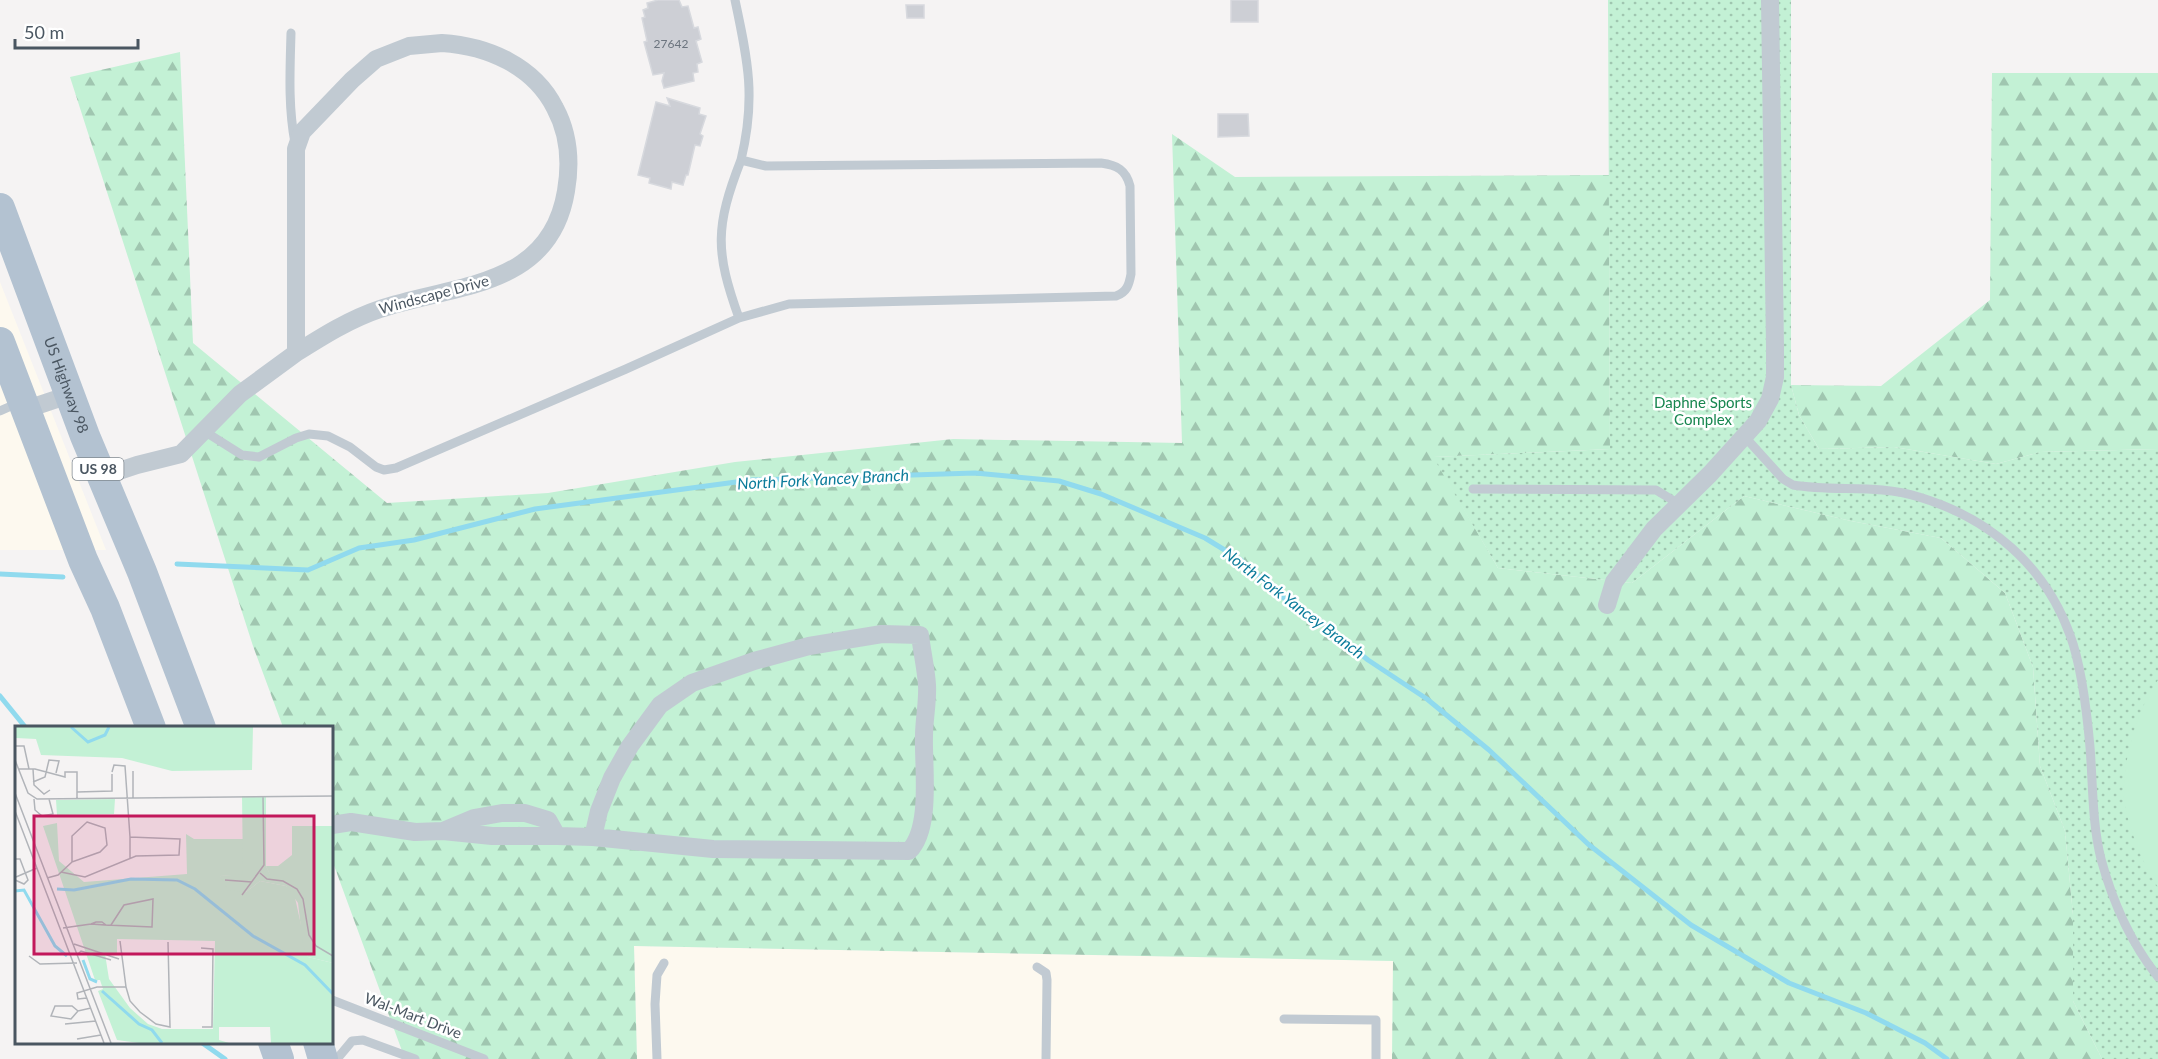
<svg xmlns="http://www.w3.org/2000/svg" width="2158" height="1059" font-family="Lato,sans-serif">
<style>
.commercial{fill:#fdf9ef}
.forest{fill:url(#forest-firs)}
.park{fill:url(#park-dots)}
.garden{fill:#c3f1d5}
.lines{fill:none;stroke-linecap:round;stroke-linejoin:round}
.stream{stroke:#90daee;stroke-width:5}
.building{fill:#cdcfd5;stroke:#d7d9de;stroke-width:1.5}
.service{stroke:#c1cad2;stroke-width:9}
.minor{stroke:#c1cad2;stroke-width:18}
.primary{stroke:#b3c2d1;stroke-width:30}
.labels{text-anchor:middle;stroke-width:5;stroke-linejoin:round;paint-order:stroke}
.number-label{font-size:12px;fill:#6b747e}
.shield{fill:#fff;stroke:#808990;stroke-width:1.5}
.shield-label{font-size:14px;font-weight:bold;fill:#4a5661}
.street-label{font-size:15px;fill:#4a5661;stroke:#fff}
.park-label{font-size:15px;fill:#17864f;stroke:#fff}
.water-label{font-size:16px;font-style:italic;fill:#0c7c9b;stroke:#fff}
.inset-river{fill:none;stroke:#90daee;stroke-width:3}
.inset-road{fill:none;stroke:#b1b4b9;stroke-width:1.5}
.view{fill:#c2185b;fill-opacity:0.15;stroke:#c2185b;stroke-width:3}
.inset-edge{fill:none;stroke:#4a5661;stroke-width:3}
</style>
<defs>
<pattern id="forest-firs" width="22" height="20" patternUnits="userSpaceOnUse" patternTransform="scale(1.5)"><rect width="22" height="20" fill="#c3f1d5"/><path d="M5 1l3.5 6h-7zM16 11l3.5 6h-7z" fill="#a0c6b0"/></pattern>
<pattern id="park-dots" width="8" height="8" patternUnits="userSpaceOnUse" patternTransform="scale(1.5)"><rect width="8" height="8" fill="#c3f1d5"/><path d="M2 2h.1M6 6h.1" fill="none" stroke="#a0c6b0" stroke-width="1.8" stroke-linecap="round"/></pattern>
</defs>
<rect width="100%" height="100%" fill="#f5f3f3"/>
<path class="commercial" d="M0,282L106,550H0Z
M634,946L1393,961L1392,1059H637Z"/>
<path class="forest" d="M180,52L193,343L387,503L548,493L735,462L953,439L1182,443L1172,134L1235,177L1609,175L1610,449L1434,457L1498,568L1632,583L1744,496L1851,521L1941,538L2005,593L2033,667L2040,766L2065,831L2073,915V1001L2102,1059H1392L1393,961L634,946L637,1059H405L332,860V728L283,727L253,646L70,77Z
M1992,73H2158V449L2041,452L1996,464L1894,447L1819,449L1799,415L1791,385L1881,386L1990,300Z"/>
<path class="park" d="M1608,0H1791V385L1799,415L1819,449L1894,447L1996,464L2040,452L2158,449V1059H2102L2073,1001V915L2065,831L2040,766L2033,667L2005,593L1941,538L1851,521L1744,496L1632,583L1498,568L1433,457L1610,449Z"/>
<path class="garden" d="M2158,680V887C2144,869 2126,821 2124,798C2122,762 2137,709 2158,680Z"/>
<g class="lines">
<path class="stream" d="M177,564L308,570L359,548L414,540L535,509L751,480L975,473L1059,481L1101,494L1205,538L1241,560L1286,600L1316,618L1368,660L1427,699L1489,750L1588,844L1691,925L1789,983L1866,1013L1925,1043L1947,1059
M0,574L63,577
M0,696L26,728
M201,1042L225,1059"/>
</g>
<path class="building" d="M658,0H679L682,7L688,6L694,28L698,27L701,39L696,41L702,62L697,64L698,72L693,73L694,81L664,88L662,81L664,73L653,75L644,42L647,41L642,18L645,17L643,10L648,8L647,3Z
M1231,0H1258V22H1231Z
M906,5H924V18H907Z
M667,98L700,108L699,114L706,116L700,134L703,136L700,146L695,145L688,175H686L683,185L672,182L671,189L649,183L650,178L638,175L656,102L670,106Z
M1218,114H1248L1249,136L1218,137Z"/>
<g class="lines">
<path class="service" d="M735,0C748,61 756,98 741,160
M291,33C290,70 288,106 295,143
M0,411L18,403
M204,431L242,455L259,457L296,438L309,434L328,436L350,447L376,467L384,470L396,468L626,369L739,318L789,304L1116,296C1127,292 1129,285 1131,274L1130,186C1126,170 1117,165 1101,163L766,166L741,160C715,227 715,251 739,318
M1745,437L1783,479L1793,485C1835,492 1877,484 1919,497C1989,518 2045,565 2070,635C2082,667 2087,713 2090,747C2093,784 2092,823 2101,859C2113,903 2130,942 2158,977
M1473,489L1656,490L1679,504
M1037,967L1046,973L1047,980L1046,1059
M332,1000L484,1059
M1284,1019L1376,1020V1059
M337,1059L352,1041L363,1040L415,1059
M657,1059L655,1004L657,975L664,963"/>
<path class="minor" d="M442,43C488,46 534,66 555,108C569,134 571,162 566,191C550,289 454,284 380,309C350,319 323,336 296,353V149L302,132L352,80L376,59L409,46Z
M27,409L69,395
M101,477L137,465L181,454L240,394L296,353
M1607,605L1614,582L1654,529L1710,474L1758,421L1770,399L1775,377V347L1770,0
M502,813H525L548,820L557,836H492L443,831L474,818Z
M332,825L351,822L415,832L443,831
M557,836L593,837L713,849L909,851C932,828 923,767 924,736C924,719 928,702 927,685C926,669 922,652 920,635L882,634L809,646L754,661L692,683L660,705L630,746L612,778L599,811L593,837"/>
<g class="primary">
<path id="s1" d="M0,208L85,436L142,572L201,728"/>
<path d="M0,342L83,560L105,608L151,728"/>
<path d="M273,1042L279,1059"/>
<path d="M318,1042L323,1059"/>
</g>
</g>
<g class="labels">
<g class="number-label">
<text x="671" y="48">27642</text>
</g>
<rect class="shield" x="72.5" y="458" width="51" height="22" rx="4.5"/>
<g class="shield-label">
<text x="98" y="474">US 98</text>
</g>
<g class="street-label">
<text transform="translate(434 295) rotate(-15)" y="5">Windscape Drive</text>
<text dy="5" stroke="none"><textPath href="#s1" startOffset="189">US Highway 98</textPath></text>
<text transform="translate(413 1016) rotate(21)" y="5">Wal-Mart Drive</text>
</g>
<g class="park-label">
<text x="1703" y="408">Daphne Sports<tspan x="1703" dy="17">Complex</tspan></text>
</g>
<g class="water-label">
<text transform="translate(823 479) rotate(-3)" y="6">North Fork Yancey Branch</text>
<text transform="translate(1294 603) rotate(37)" y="6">North Fork Yancey Branch</text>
</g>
</g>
<g transform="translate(15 726)">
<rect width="318" height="318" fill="#f5f3f3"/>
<path d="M0,1H238L237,44L157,45L107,32L26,29L21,13L1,12ZM100,73L99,88L42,89L41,74ZM42,97L44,135L69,156L172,148L171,108L179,113H228V149L205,150L231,166L245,155L271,160L279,167L293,231L318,237V317H256L255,301H204V314L214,317H124L102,314L83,265L88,263L85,254H80L28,100ZM102,213L200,215L198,303H147L133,298L115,282L94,253L90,228H102ZM277,100H318V148L255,149L251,140H263L277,129Z" fill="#c3f1d5" fill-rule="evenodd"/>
<path d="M227,70H251V140L255,148H318V237L293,231L288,220L283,177L271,160L245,155L231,166L213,164L205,150L228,148Z" fill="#c3f1d5"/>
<path d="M302,176L318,190L302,208L295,194Z" fill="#c3f1d5"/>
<path class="inset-river" d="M56,1L73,16L90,9L94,1M42,163L59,164L116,153L162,154L180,163L238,210L290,239L318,268M0,165L9,164L40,220L52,230M68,234L75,253L82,256M87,265L124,298L137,304L147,317"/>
<path class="inset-road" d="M0,20H9L14,43M0,34L13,67L22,73L318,70M4,43H20L50,51V46H62V73M18,43L19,59L29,68L35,64M97,46L99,39L110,40L115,111M18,56L30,51L34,34L44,35L41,47M62,66L97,65V48M0,67L96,317M118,72V45M19,73L20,84L27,90L38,88L34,73M0,85L89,317M72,96L90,102L92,119L85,126L57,136V110ZM0,133H5L13,154L9,158L0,154M46,146L70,151L121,130L164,129L165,113L115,111V132M245,147L252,153L268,155L282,163L288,173L294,209L301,220L318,230M1,151L22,142M32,152L43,149L57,136M210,154L237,156M227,169L249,139L248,70M87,196L91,199L76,198L81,196ZM91,199L137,201L138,173L109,179L96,199M48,202L76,198M105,215L111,261M59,218L104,233M186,222L198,223L197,301H187M62,229L66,225L96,234M14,230L25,238L62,237M72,272L63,273L62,267L82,261H111L115,275L125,286L141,298L155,301L153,216M63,285L56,293L36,290L40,280H57L63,285L76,282M50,298L81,295M62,313L86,309"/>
<path class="view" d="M19,90H299V228H19Z"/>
<rect width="318" height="318" class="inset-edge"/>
</g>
<path d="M15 39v9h123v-9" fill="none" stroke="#4a5661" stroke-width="3"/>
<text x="24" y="39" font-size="18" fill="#4a5661" stroke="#ffffff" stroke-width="4.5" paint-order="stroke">50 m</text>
</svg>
